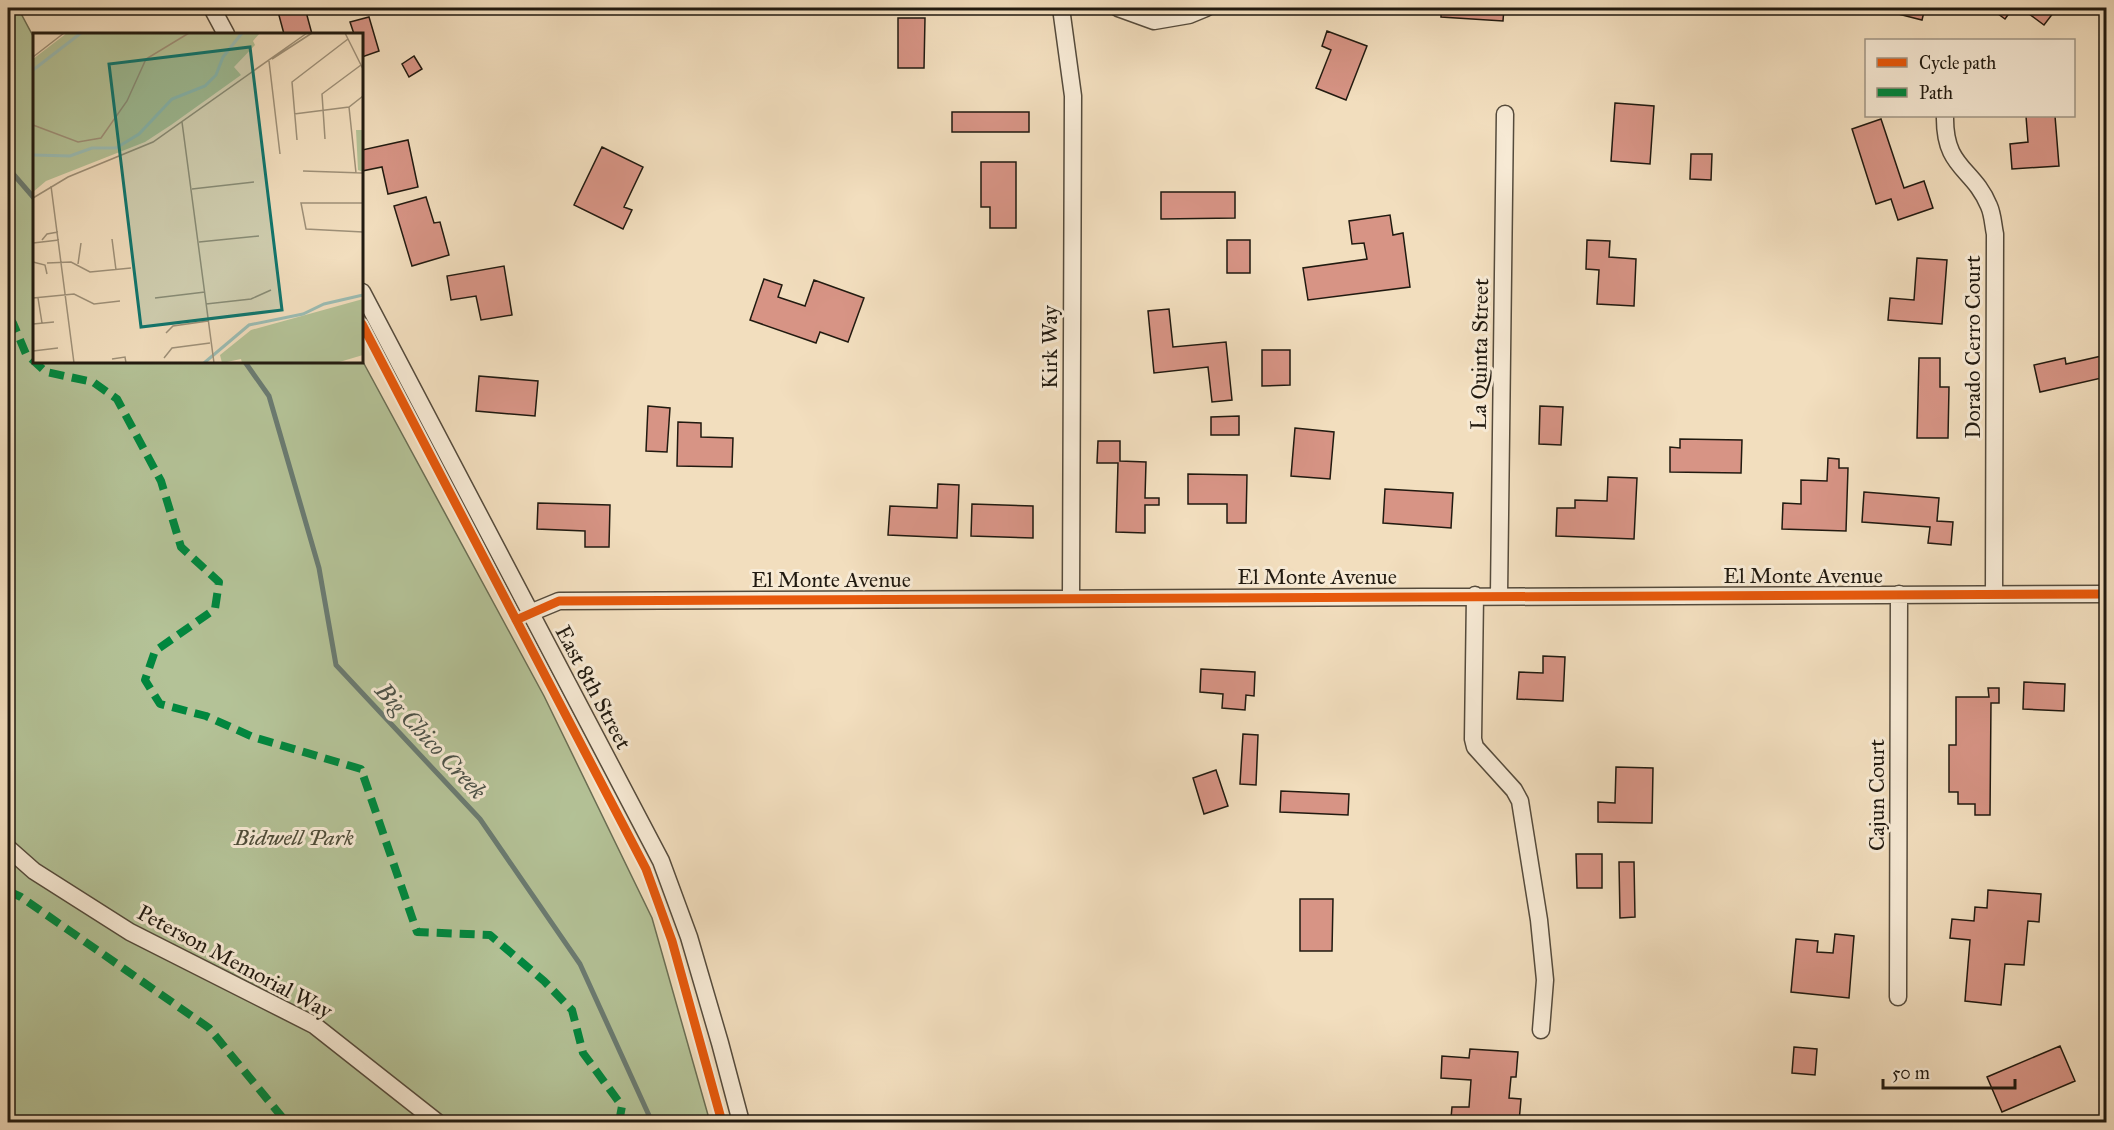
<svg xmlns="http://www.w3.org/2000/svg" width="2114" height="1130" font-family="'IM FELL Great Primer',serif">
<style>
.green{fill:#b4c297;stroke:#6a6e54;stroke-width:1.5}
.lines{fill:none;stroke-linecap:round;stroke-linejoin:round}
.stream{stroke:#6a7b72;stroke-width:5}
.building{fill:#d79485;stroke:#211a10;stroke-width:1.5}
.minor-casing{stroke:#554b3c;stroke-width:19}
.minor{stroke:#f7ead5;stroke-width:16}
.quiet{stroke:#00873e;stroke-width:8;stroke-dasharray:15 8;stroke-linecap:butt}
.cycleway-casing{stroke:#f7ead5;stroke-width:13}
.cycleway{stroke:#e8590c;stroke-width:9}
.labels{text-anchor:middle;stroke-width:6;stroke-linejoin:round;paint-order:stroke}
.street-label{font-size:22px;fill:#211a10;stroke:#f7ead5}
.park-label{font-size:22px;font-style:italic;fill:#4d4c38;stroke:#f7ead5}
.water-label{font-size:24px;font-style:italic;fill:#4c5349;stroke:#f7ead5}
.inset-river{fill:none;stroke:#9bbcb3;stroke-width:3}
.inset-road{fill:none;stroke:#9e9078;stroke-width:1.5}
.view{fill:#0f766e;fill-opacity:0.15;stroke:#0f766e;stroke-width:3}
.inset-edge{fill:none;stroke:#211a10;stroke-width:3}
</style>
<rect width="100%" height="100%" fill="#f2debe"/>
<filter id="stains"><feTurbulence type="fractalNoise" baseFrequency=".00333" numOctaves="4"/><feColorMatrix values="0 0 0 0 .2 0 0 0 0 .09 0 0 0 0 .02 0 0 0 .5 -.17"/></filter>
<radialGradient id="worn" r=".72"><stop offset=".6" stop-color="#630" stop-opacity="0"/><stop offset="1" stop-color="#630" stop-opacity=".3"/></radialGradient>
<path class="green" d="M8,8H18L34,38V362H362V360L544,696L652,918L710,1122H8Z"/>
<g class="lines">
<path class="stream" d="M8,168L34,198
M245,362L269,396L319,568L336,665L480,819L580,964L652,1122"/>
</g>
<path class="building" d="M277,8H305L312,34H284Z
M1441,8H1504L1503,21L1441,17Z
M1899,8H1925L1922,20L1898,14Z
M1990,8H2013L2005,19Z
M2021,8H2057L2044,25Z
M369,17L379,51L362,57V34H354L350,22Z
M898,18H925L924,68H898Z
M1327,31L1367,46L1346,100L1316,88L1331,50L1322,46Z
M414,56L422,69L409,77L402,64Z
M1615,103L1654,106L1650,164L1611,161Z
M952,112H1029V132H952Z
M2026,116H2055L2059,166L2012,169L2010,144L2028,142Z
M1881,119L1904,188L1924,181L1933,208L1898,220L1891,199L1876,204L1852,129Z
M408,140L418,187L388,194L382,167L362,171V150Z
M602,147L643,167L624,207L632,210L623,229L574,205Z
M1691,154H1712L1711,180L1690,179Z
M981,162H1016V228H990V207H981Z
M1161,192H1235V218L1161,219Z
M426,197L434,223L440,222L449,255L412,266L394,206Z
M1390,215L1393,235L1403,233L1410,287L1308,300L1303,268L1367,259L1364,243L1352,244L1349,221Z
M1227,240H1250V273H1227Z
M1587,240L1610,241L1609,257L1636,259L1634,306L1597,304L1599,270L1586,269Z
M1917,258L1947,260L1942,324L1888,320L1890,298L1914,300Z
M504,266L512,315L481,320L476,296L451,300L447,276Z
M764,279L782,285L778,297L805,306L814,280L864,298L848,342L820,332L816,343L750,320Z
M1169,309L1173,347L1226,342L1232,400L1212,402L1208,367L1154,373L1148,311Z
M1262,350H1290V385L1262,386Z
M2106,355V377L2040,392L2034,365L2065,358L2066,364Z
M1919,358H1940V387H1949L1948,438H1917Z
M479,376L538,381L535,416L476,411Z
M648,406L670,408L667,452L646,451Z
M1540,406L1563,407L1561,445L1539,444Z
M1239,416V435H1211V417Z
M678,422L701,423V437L733,438L732,467L677,466Z
M1295,428L1334,432L1330,479L1291,476Z
M1680,439L1742,440L1741,473L1670,472V447L1680,448Z
M1098,441H1120V461L1146,462L1145,498H1159V505H1145V533L1116,532L1118,463H1097Z
M1828,458L1839,459V468H1848L1846,531L1782,529L1783,503L1801,504V480L1827,481Z
M1188,474L1247,475L1246,523H1227V504H1188Z
M1608,477L1637,478L1634,539L1556,536L1557,508H1575V500L1607,501Z
M938,484L959,485L957,538L888,535L890,506L937,508Z
M1385,489L1453,493L1451,528L1383,523Z
M1864,492L1939,498L1937,521L1953,522L1951,545L1928,543L1930,527L1862,522Z
M538,503L610,505L609,547H585V531L537,529Z
M972,504L1033,506V538L971,536Z
M1543,656L1565,657L1563,701L1517,699L1519,672L1543,673Z
M1201,669L1255,672L1254,696L1246,695L1245,710L1222,708L1223,694L1200,692Z
M2024,682L2065,684L2064,711L2023,709Z
M1988,688H1999V703H1991L1990,815H1975V804H1958V792H1949V745H1956V697H1989Z
M1243,734L1258,735L1256,785L1240,784Z
M1616,767L1653,768L1652,823L1598,822V802L1615,803Z
M1216,770L1228,806L1204,814L1193,778Z
M1281,791L1349,794L1348,815L1280,812Z
M1576,854H1602V888H1577Z
M1619,862H1634L1635,917L1620,918Z
M1988,890L2041,894L2039,922L2028,921L2024,965L2005,964L2001,1005L1965,1001L1970,940L1950,938L1952,919L1974,921L1975,907L1987,908Z
M1300,899H1333L1332,951H1300Z
M1835,934L1854,936L1849,998L1791,992L1796,939L1818,941L1817,952L1833,953Z
M2060,1046L2075,1081L2002,1112L1987,1077Z
M1794,1047L1817,1049L1815,1075L1792,1073Z
M1470,1049L1518,1052L1516,1077H1511L1509,1098L1521,1099L1519,1122L1451,1118L1452,1107H1469L1471,1080L1441,1078L1442,1056L1469,1058Z"/>
<g class="lines">
<defs>
<path id="minor" d="M212,8L226,34
M1061,8L1073,96L1071,597
M1118,8L1154,21L1189,15L1206,8
M1945,116C1944,169 1973,167 1989,206C1993,215 1993,225 1995,234L1994,593
M362,292L661,861L689,937L720,1043L741,1122
M1475,595L1473,739L1475,747L1514,790L1520,801L1539,920L1545,980L1541,1030
M1499,595L1505,114
M530,613L559,601L2106,594
M8,848L34,871L130,932L314,1025L437,1122
M1898,997L1899,594"/>
</defs>
<use href="#minor" class="minor-casing"/>
<use href="#minor" class="minor"/>
<path class="quiet" d="M8,322L13,323L26,354L46,372L93,382L117,399L161,481L181,547L219,582L215,609L155,651L145,680L160,704L206,716L253,737L361,769L417,932L490,935L544,981L572,1010L583,1053L622,1106L619,1122
M8,891L21,897L209,1028L286,1122"/>
<defs>
<path id="cycleway" d="M362,324L646,869L672,941L722,1122
M516,620L559,601L2106,594"/>
</defs>
<use href="#cycleway" class="cycleway-casing"/>
<use href="#cycleway" class="cycleway"/>
</g>
<g class="labels">
<g class="street-label">
<text transform="translate(1049 347) rotate(-90)" y="8">Kirk Way</text>
<text transform="translate(1972 347) rotate(-90)" y="8">Dorado Cerro Court</text>
<text transform="translate(1479 354) rotate(-89)" y="8">La Quinta Street</text>
<text x="1803" y="583">El Monte Avenue</text>
<text x="1317" y="584">El Monte Avenue</text>
<text x="831" y="587">El Monte Avenue</text>
<text transform="translate(594 687) rotate(62)" y="8">East 8th Street</text>
<text transform="translate(1876 795) rotate(-90)" y="8">Cajun Court</text>
<text transform="translate(235 961) rotate(28)" y="8">Peterson Memorial Way</text>
</g>
<g class="park-label">
<text x="294" y="845">Bidwell Park</text>
</g>
<g class="water-label">
<text transform="translate(431 741) rotate(47)" y="8">Big Chico Creek</text>
</g>
</g>
<g transform="translate(33 33)">
<rect width="330" height="330" fill="#f2debe"/>
<path d="M34,0H227L220,8L222,12L201,34L208,42L138,92L112,109L13,148L0,159V26ZM323,97H330V139L325,137ZM330,266V322L303,330H209L208,326L189,330L187,322L218,297Z" fill="#b4c297"/>
<path class="inset-river" d="M0,37L48,0M0,122L37,123L59,115H83L106,101L139,66L172,53L183,42L190,24L209,0M171,330L216,292L270,281L291,271L330,262"/>
<path class="inset-road" d="M312,0L330,36M0,24L31,0M239,26L279,0M236,28L247,121M316,74L323,140M261,81L316,74L330,63M149,89L181,330M0,92L45,109L68,105L94,68L113,26L156,0M292,106L289,61L328,32M264,107L259,49L315,6M270,138L330,140M18,153L41,330M159,156L221,149M0,165L35,144L120,109L274,0M330,170H268L273,196L330,199M79,206L83,237M9,207L14,201L25,199M166,209L226,203M0,210L26,207M0,229L12,232L14,241M14,230L38,229L57,239L98,235M45,231L48,210M0,265L41,261L61,271L87,268M5,265L9,290M122,265L172,259M173,271L218,266L238,257M0,291L21,289M133,300L140,293L175,288M0,318L25,315M131,325L139,315L177,310M79,326L92,324L93,330"/>
<path class="view" d="M217,14L249,277L108,294L76,31Z"/>
<rect width="330" height="330" class="inset-edge"/>
</g>
<rect width="2114" height="1130" fill="none" stroke="#f2debe" stroke-width="30"/>
<rect x="9" y="9" width="2096" height="1112" fill="none" stroke="#211a10" stroke-width="3"/>
<rect x="15" y="15" width="2084" height="1100" fill="none" stroke="#211a10" stroke-width="1.5"/>
<rect x="1865" y="39" width="210" height="78" fill="#f7ead5" stroke="#a19786" stroke-width="1.5"/>
<rect x="1877" y="58" width="30" height="9" fill="#e8590c" stroke="#a19786" stroke-width="1.5"/>
<text x="1919" y="69" font-size="18" fill="#211a10">Cycle path</text>
<rect x="1877" y="88" width="30" height="9" fill="#00873e" stroke="#a19786" stroke-width="1.5"/>
<text x="1919" y="99" font-size="18" fill="#211a10">Path</text>
<path d="M1883 1079v9h132v-9" fill="none" stroke="#211a10" stroke-width="3"/>
<text x="1892" y="1079" font-size="18" fill="#211a10" stroke="#f7ead5" stroke-width="4.5" paint-order="stroke">50 m</text>
<rect width="100%" height="100%" filter="url(#stains)"/>
<rect width="100%" height="100%" fill="url(#worn)"/>
</svg>
